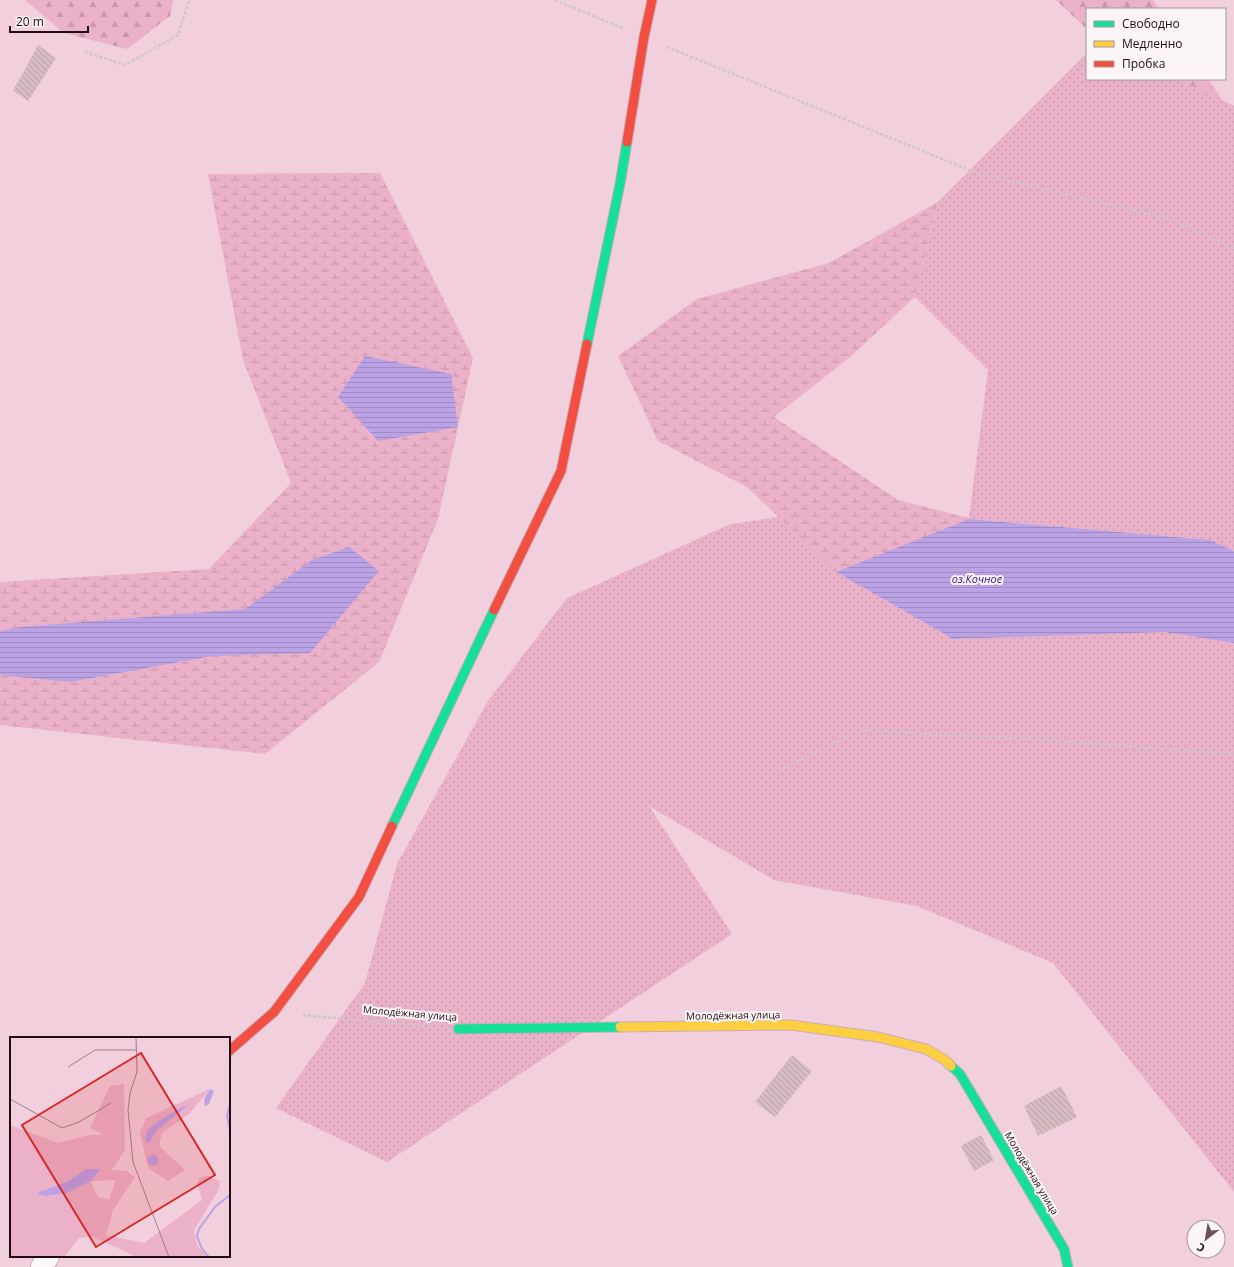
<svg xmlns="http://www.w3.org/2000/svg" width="1234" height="1267" font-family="'Open Sans',sans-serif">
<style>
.grass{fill:url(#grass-dots)}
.forest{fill:url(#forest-firs)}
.wetland{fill:url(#wetland-marsh)}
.water{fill:url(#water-rules)}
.building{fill:url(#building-back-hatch)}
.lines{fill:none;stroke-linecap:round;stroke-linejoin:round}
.street-casing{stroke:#c8aeb8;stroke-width:24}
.fast-casing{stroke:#c8aeb8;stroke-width:11}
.slow-casing{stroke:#c8aeb8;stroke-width:11}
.jam-casing{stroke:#c8aeb8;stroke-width:11}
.path{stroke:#d0c6ca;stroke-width:2.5;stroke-dasharray:3 2;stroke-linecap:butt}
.street{stroke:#fdf8fa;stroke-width:22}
.fast{stroke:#16e098;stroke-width:9}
.slow{stroke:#ffcf43;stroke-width:9}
.jam{stroke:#f24e42;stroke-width:9}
.labels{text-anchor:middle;stroke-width:4;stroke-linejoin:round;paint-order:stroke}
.street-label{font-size:10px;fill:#210c15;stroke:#fbf5f7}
.water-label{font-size:11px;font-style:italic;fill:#401480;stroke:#fbf5f7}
.inset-river{fill:none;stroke:#bba2e5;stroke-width:2}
.inset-road{fill:none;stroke:#9e818c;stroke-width:1}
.view{fill:#d62828;fill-opacity:0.15;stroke:#d62828;stroke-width:2}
.inset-edge{fill:none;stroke:#210c15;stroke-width:2}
</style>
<defs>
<pattern id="grass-dots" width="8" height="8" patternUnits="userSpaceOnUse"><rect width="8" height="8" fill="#eab1c8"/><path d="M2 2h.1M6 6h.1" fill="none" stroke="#c897ab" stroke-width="1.8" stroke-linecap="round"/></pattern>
<pattern id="forest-firs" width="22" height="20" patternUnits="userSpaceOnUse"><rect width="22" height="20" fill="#eab1c8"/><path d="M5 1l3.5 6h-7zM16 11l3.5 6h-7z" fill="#c897ab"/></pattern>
<pattern id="wetland-marsh" width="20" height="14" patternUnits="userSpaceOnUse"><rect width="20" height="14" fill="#eab1c8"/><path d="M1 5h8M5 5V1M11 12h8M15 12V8" fill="none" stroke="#c897ab"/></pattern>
<pattern id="water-rules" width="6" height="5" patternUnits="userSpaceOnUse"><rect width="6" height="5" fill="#bba2e5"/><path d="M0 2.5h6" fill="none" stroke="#a08ac4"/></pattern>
<pattern id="building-back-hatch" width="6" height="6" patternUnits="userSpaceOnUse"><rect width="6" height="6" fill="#d6bbc2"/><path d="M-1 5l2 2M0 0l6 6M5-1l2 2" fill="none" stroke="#b7a0a6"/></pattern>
</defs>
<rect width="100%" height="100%" fill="#f1cfdc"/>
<path class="grass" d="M1087,53V79H1178L1234,106V551L1210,540L969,519L836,572L953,639L1164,632L1234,643V1192L1053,963L917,906L774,880L649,806L732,934L387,1162L276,1108L365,983L397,864L488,701L567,598L731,524L898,500L969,518L988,370L915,297L938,202Z"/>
<path class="forest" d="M25,0H173L170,16L127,49L64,33Z
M1056,0H1153L1159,9H1087V29Z
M1178,79H1208L1223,101Z"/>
<path class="wetland" d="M380,173L473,358L438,519L379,662L265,754L0,725V582L209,569L291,483L243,360L208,174Z
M938,202L915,297L850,357L774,417L898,500L969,519L836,572L747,487L658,441L618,356L697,299L829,263Z"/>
<path class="water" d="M365,356L451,374L458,427L378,441L338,397Z
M969,519L1210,540L1234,551V643L1164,632L953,639L836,572Z
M349,547L379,571L310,653L212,656L70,682L0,675V631L21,627L245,609L312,560Z"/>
<path class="building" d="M38,45L56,58L28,101L13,91Z
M792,1055L812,1071L775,1117L755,1102Z
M1061,1086L1077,1117L1038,1136L1024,1106Z
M981,1135L994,1160L974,1171L961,1146Z"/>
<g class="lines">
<defs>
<path id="street" d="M42,1267L48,1256"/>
<path id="fast" d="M587,344L620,184L627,142
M392,826L494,610
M458,1029L620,1027
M951,1066L960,1074L1064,1249L1068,1267"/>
<path id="slow" d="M620,1027L791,1025L878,1037L926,1049L945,1060L951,1066"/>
<path id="jam" d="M627,142L644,37L652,0
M494,610L561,471L587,344
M229,1051L274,1012L359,897L392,826"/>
</defs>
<use href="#street" class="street-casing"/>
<use href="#fast" class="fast-casing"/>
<use href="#slow" class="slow-casing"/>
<use href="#jam" class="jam-casing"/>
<path class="path" d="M555,0L622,28
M667,47L977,173L1171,219L1234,249
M85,52L125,65L178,35L189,0
M765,777L862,730L1046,740L1234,754
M303,1015L433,1027"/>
<use href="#street" class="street"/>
<use href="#fast" class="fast"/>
<use href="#slow" class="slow"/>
<use href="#jam" class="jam"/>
</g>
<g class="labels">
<g class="street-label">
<text transform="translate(410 1013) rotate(5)" y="4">Молодёжная улица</text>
<text transform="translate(733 1015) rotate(-1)" y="4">Молодёжная улица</text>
<text transform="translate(1032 1173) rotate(59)" y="4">Молодёжная улица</text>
</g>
<g class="water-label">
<text x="977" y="583">оз.Кочное</text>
</g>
</g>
<g transform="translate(10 1037)">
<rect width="220" height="220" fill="#f1cfdc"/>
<path d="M114,47L115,113L104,130L89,142L81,145L88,160L99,163L103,173L96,198L69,201L54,220H0V188L14,170L35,159L57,156L81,144L91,132H76L56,145L0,167V88L48,106L79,98H94L80,91L100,49Z" fill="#eab1c8"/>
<path d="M197,139L210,144L209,152L184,193L187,208L197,220H127L81,199L96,198L134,206L192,163L187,146L190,141Z" fill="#eab1c8"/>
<path d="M200,52L180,76L152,96L149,109L175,133L158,144L138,131L130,96L136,81ZM91,132L116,134L125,140L103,173L99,163L106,143L81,144ZM27,156L35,159L14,170L0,188V167Z" fill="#eab1c8"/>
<path d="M200,52L204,54L199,67L195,69L194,62ZM174,69H177L146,94L139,106L135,105L137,93L159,77ZM137.5 123a5.5 5.5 0 1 1 11 0a5.5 5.5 0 1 1-11 0ZM76,132H91L81,144L57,156L35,159L27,156L56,145Z" fill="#bba2e5"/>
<path class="inset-river" d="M220,67L217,78L220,94M199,220L192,212L187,199L189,192L205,170L220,158"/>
<path class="inset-road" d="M126,0L127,35L120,56L118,73L123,125L159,220M58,30L85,13H127M0,62L52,91L69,85L101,66"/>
<path class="view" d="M131,16L205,138L86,210L12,88Z"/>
<rect width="220" height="220" class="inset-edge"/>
</g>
<rect x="1086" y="8" width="140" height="72" fill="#fbf5f7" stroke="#a4989d"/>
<rect x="1094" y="21" width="20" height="6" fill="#16e098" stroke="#a4989d"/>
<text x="1122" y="28" font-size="12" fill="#210c15">Свободно</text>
<rect x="1094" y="41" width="20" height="6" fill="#ffcf43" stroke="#a4989d"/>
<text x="1122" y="48" font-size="12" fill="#210c15">Медленно</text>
<rect x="1094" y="61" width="20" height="6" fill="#f24e42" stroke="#a4989d"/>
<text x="1122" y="68" font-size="12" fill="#210c15">Пробка</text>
<g transform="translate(1206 1239) rotate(211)"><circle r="19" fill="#fbf5f7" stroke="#a4989d"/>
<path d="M0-3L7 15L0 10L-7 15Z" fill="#6a505b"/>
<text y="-6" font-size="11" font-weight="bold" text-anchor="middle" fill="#210c15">С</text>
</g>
<path d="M10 26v6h78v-6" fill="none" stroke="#210c15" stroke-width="2"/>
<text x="16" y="26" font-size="12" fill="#210c15" stroke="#fbf5f7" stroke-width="3" paint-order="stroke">20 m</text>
</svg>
